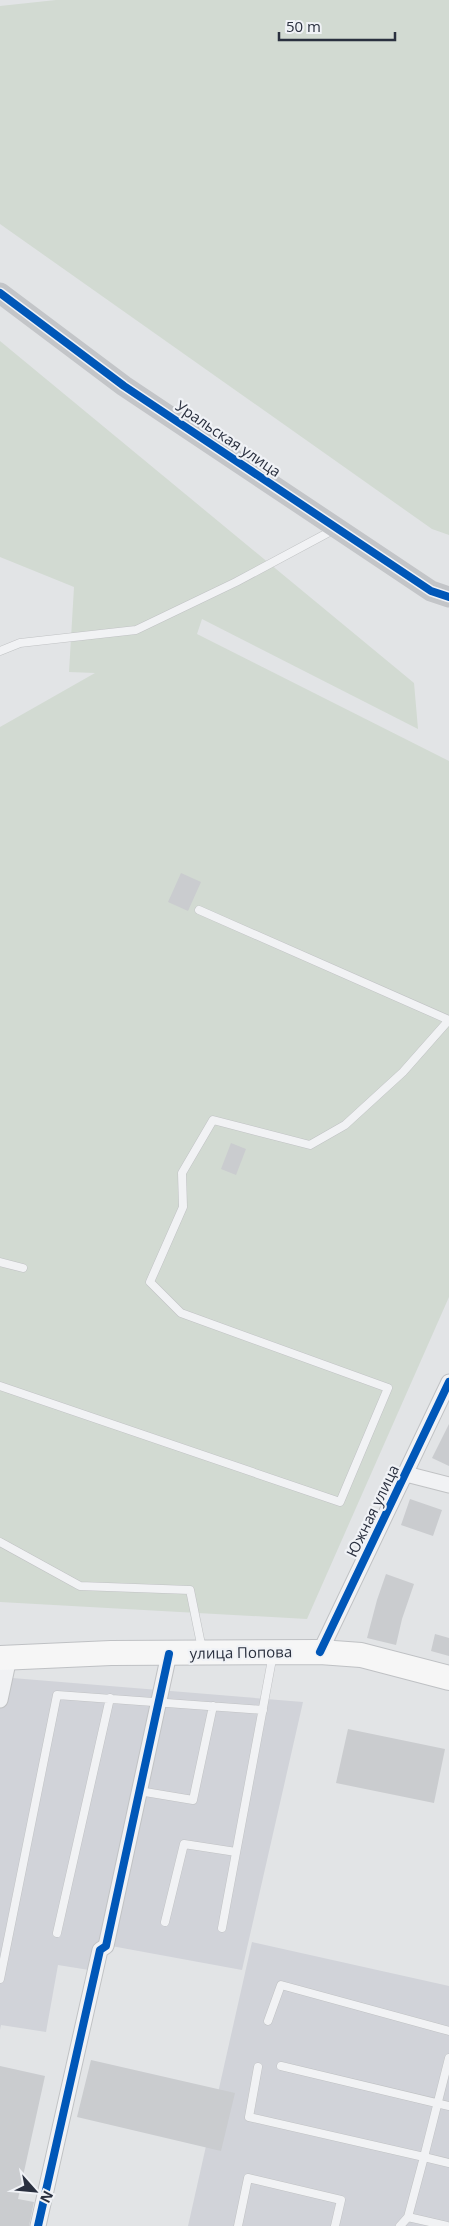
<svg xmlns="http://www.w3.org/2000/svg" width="449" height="2226" font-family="'Open Sans',sans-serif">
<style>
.built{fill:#d1d3d9}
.green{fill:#d2dad2}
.building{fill:#cacccf}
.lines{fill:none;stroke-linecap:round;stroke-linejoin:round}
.lane-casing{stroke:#c0c2c4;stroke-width:9}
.street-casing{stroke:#c0c2c4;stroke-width:17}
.primary-casing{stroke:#bfc1c4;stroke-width:26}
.lane{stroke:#f1f2f4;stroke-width:8}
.street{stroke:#f1f2f4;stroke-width:15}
.secondary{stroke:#c3c5c8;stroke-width:21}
.primary{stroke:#f6f6f6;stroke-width:24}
.cycleway-casing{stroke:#f0f2f6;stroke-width:11}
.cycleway{stroke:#0057b8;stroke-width:8}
.labels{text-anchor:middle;stroke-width:4.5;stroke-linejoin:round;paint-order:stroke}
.street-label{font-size:15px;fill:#2a303f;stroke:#f0f2f6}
</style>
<rect width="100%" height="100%" fill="#e2e4e6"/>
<path class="built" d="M0,1677L303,1702L242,1970L95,1943L89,1970L58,1965L46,2032L1,2025L0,2030Z
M252,1942L449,1986V2226H188Z"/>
<path class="green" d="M56,0H449V535L432,529L0,224V6Z
M0,341L414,683L418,729L202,619L197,634L449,761V1297L307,1619L0,1602V727L95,673L69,672L74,587L0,557Z"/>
<path class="building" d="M181,873L201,882L188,911L168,902Z
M231,1143L246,1149L236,1175L221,1169Z
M449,1424V1466L432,1458Z
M410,1499L442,1510L433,1536L401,1525Z
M386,1574L414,1584L402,1619L396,1645L367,1638L377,1600Z
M435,1634L449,1638V1656L431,1651Z
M348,1729L445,1749L434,1803L336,1783Z
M91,2060L235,2093L221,2151L77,2117Z
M0,2066L45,2076L18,2199L34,2202L29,2226H0Z"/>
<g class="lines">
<defs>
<path id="lane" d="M0,651L20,643L136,630L236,582L335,529
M0,1262L23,1268
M0,1386L340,1502L388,1388L181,1313L150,1282L183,1207L182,1173L213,1120L310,1145L345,1125L403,1072L449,1020L199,910
M0,1542L80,1586L190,1590L202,1649
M139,1791L193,1800L213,1706
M165,1922L184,1844L236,1852
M222,1928L273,1654
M57,1933L110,1698
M0,1979L57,1695L263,1710
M268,2021L281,1985L449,2031
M449,2058L424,2157L449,2163
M281,2066L449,2106
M258,2067L249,2117L424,2157L408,2217L447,2226
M238,2226L248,2178L341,2200L335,2226
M400,2226L408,2217"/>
<path id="street" d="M406,1474L449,1485
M320,1652L449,1382
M0,1700L9,1658
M38,2226L100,1950L106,1946L169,1654"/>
<path id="primary" d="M0,1658L111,1653L320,1652L361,1655L449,1678"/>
</defs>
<use href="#lane" class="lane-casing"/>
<use href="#street" class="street-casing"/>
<use href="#primary" class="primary-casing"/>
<use href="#lane" class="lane"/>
<use href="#street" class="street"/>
<path class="secondary" d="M0,293L124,386L431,591L449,597"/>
<use href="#primary" class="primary"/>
<defs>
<path id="cycleway" d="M0,293L124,386L431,591L449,597
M320,1652L449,1382
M38,2226L100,1950L106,1946L169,1654"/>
</defs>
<use href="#cycleway" class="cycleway-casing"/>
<use href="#cycleway" class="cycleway"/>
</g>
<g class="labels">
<g class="street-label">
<text transform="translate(228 439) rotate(34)" y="5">Уральская улица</text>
<text transform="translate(373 1511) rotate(-64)" y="5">Южная улица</text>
<text transform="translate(241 1653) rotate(-1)" y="5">улица Попова</text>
</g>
</g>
<g transform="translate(35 2191) rotate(117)" stroke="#f0f2f6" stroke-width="4" paint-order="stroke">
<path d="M0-4L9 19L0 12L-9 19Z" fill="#2a303f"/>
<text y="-8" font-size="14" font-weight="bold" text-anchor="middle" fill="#2a303f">N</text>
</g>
<path d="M279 32v8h116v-8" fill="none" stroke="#2a303f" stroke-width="2.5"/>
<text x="286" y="32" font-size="15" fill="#2a303f" stroke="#f0f2f6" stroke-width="4" paint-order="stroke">50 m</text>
</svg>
